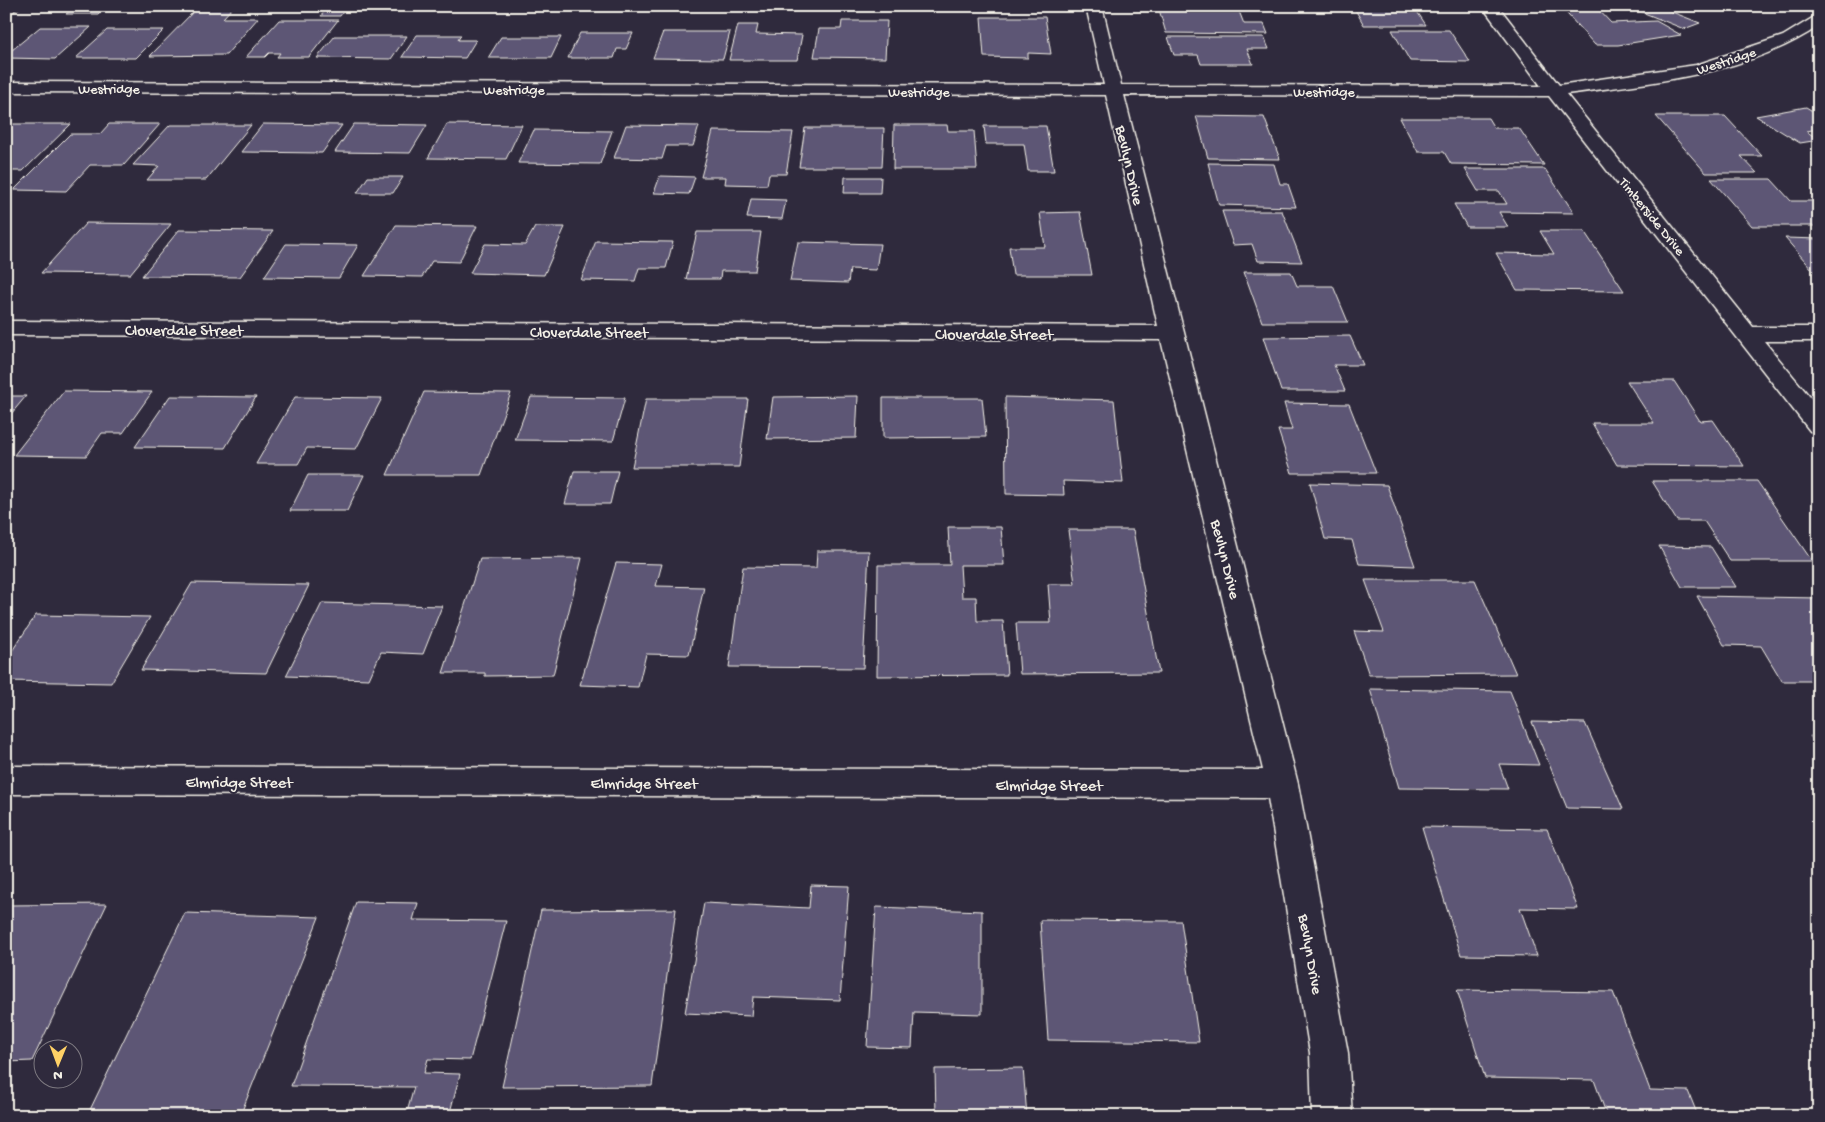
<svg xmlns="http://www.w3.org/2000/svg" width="1825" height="1122" font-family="'Gochi Hand',sans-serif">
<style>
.building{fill:#5d5775;stroke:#f4f1e8}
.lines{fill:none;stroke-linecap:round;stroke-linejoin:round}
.minor-casing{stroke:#f4f1e8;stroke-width:3}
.minor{fill:#2f2a3d;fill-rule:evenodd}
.labels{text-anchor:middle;stroke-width:4;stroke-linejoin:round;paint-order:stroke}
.far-street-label{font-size:14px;fill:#f4f1e8;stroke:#2f2a3d}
.street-label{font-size:16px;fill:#f4f1e8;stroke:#2f2a3d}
</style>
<rect width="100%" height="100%" fill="#2f2a3d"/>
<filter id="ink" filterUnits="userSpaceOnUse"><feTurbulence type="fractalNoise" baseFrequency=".02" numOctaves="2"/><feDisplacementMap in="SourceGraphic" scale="10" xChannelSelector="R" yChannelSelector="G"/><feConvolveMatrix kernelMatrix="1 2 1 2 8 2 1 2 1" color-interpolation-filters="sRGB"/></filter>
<g filter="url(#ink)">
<path class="building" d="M75,6H106L98,14H66Z
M328,6H347L340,16H321Z
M1158,6H1237L1244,24H1264L1268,34L1166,33Z
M1353,6H1433L1434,7H1414L1426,25H1364Z
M1560,6H1595L1611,23L1656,21L1681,35L1618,45H1595Z
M1627,6H1677L1667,10L1700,23L1684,29Z
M198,7H233L223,18H258L226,55L150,56Z
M981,17H1045L1051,54L1028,53V58L984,57Z
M279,20H338L309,57H277L280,53H269L265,57H246Z
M842,21H887L885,58L814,57L819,29H841Z
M738,25H758L756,34L802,35L797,60H729Z
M40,27H91L55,59L6,58V55Z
M107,30H164L136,58H76Z
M1392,30H1449L1470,62L1410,61Z
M663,32H730L723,59L653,58Z
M580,33H633L626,49H617L614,58H568Z
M417,35H461L458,40H476L465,58L402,57Z
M335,36H407L391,59L317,58Z
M501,37H561L551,58H488Z
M1168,37H1264L1269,49H1247L1253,64H1201L1198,55H1174Z
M1806,107L1819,115V129L1806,131L1819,140L1800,143L1756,116Z
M1196,116L1264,117L1280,159L1208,158Z
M1656,116H1725L1762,156H1741L1757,173H1706Z
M1400,118H1488L1494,128H1519L1544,165L1451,164L1444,152H1418Z
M6,124H71L23,171H6Z
M109,124H160L124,165H90L66,191L14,190L70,134H100Z
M263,124L342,125L322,153L241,152Z
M354,124L427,125L410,153L335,152Z
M447,124L522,125L506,159L428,158Z
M170,125H251L206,180H147L159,166L133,165Z
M626,125L699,126L693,146H666L662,159L614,158Z
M894,125H947L948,131H974L977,169H893Z
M984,126H1046L1054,171H1028L1024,144H986Z
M805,128H884L882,167H799Z
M534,130L612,131L600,164L518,163Z
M713,131L793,132L786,174H769L767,185L725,184L726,177H701Z
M1208,163L1274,164L1280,184H1288L1296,207L1219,205Z
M1465,169H1545L1574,213L1499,212L1508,227H1467L1454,204H1507L1499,191H1478Z
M660,176L695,177L689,194L654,193Z
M368,177H403L393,193H357Z
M845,177H881L880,193H844Z
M1711,179H1771L1791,201H1819V226H1752Z
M751,199L786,200L782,219L747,218Z
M1222,211H1282L1302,262L1258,261L1252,244L1233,245Z
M1080,212L1092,275H1013L1009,247H1045L1040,213Z
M86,223L171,224L130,274L41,273Z
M396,225L477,226L459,262L432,261L422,277L364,276Z
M535,227H565L544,275L470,273L485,244L525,245Z
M179,230L273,231L240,277L142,276Z
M1540,231H1584L1624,291L1517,290L1496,253L1554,254Z
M697,232H761L755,271H721L720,279H686Z
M1785,238L1819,239V277Z
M596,241L673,242L666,268H639L635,281L581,280Z
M798,242L880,244L876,270L850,269L848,283L790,281Z
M286,244L358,245L339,278L264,277Z
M1244,272H1291L1297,286H1333L1348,322H1262Z
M1350,336L1363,365H1334L1345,391H1281L1263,337Z
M1627,381H1674L1700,421L1713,420L1744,466L1617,465L1592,423H1654Z
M64,391L152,392L123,433H102L86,456L14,455Z
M424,392L511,393L481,475H387Z
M6,396H26L6,420Z
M170,396L256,397L225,448L135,447Z
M858,396L856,438L767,439L773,397Z
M295,397L382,398L356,449L307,448L298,464H256Z
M531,397L625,398L613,441L515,440Z
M1005,397L1114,400L1123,483L1063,481L1064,495L1006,494Z
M883,398H982L986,437L883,438Z
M646,399H748L739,467H632Z
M1284,403L1349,404L1376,473H1292L1278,430H1292Z
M574,471H618L610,504H565Z
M308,475H364L347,511H290Z
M1652,481H1757L1812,561H1730L1704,521H1677Z
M1310,483L1387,485L1415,566L1359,564L1352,540L1325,539Z
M948,527H1001L1004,565H960L962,597H976L977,621H1003L1007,675L877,676L878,565H950Z
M1068,530H1133L1159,673L1020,674L1016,623H1051L1048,584H1075Z
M1659,546L1711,547L1736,587H1682Z
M817,551H869L863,668L729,667L743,567L816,568Z
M582,558L553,675L485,676V673H443L480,559Z
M616,563L662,564L656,586L704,587L689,655L646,654L638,687L580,685Z
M1365,580H1475L1516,674L1369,675L1354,631L1384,632Z
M192,583L309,585L266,673L141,670Z
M1697,596L1819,598V689L1814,681H1782L1761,646L1724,645Z
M322,603L442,606L423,654L381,652L369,679L286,676Z
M36,615L150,617L111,683L6,681V660Z
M1370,689L1510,691L1539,765L1499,764L1508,789L1399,788Z
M1532,722L1585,723L1623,809L1567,808Z
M1810,736H1819V750Z
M1422,827L1547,829L1578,909L1520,908L1537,956L1461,955Z
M811,885L849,886L840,1000L753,997L751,1016L685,1013L704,903L809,908Z
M356,902L418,903L413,920L506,921L470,1060L428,1059L424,1073L460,1074L449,1116H406L414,1087L291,1086Z
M107,904L32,1061L6,1062V910L9,905Z
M876,907L982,911V1014L914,1012L912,1048L867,1047Z
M676,909L652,1086L502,1087L541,910Z
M185,913L319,917L240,1116H87Z
M1040,920L1181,921L1199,1042L1048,1040Z
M1457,990L1613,992L1650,1090L1688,1091L1698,1116H1607L1594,1080L1485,1078Z
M1023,1068L1027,1116H936L935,1069Z"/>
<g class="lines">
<defs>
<path id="minor" d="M6,6H21L6,15Z
M1086,6H1102L1121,85L1541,86L1482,6H1498L1559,85L1696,65L1783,36L1819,14V26C1745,76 1651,82 1566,94L1753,327H1819V341H1764L1819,408V433L1810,431L1549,96L1124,95L1298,784L1348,1053L1352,1116H1312L1310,1053L1268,798L6,794V766L1263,770L1161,340L6,335V321L1158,326L1106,95L6,92V82L1104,85Z"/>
</defs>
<use href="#minor" class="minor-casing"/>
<use href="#minor" class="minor"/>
</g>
</g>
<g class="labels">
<g class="far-street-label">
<text transform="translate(1726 60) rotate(-18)" y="5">Westridge</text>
<text x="109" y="93">Westridge</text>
<text x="514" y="94">Westridge</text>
<text x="919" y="96">Westridge</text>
<text x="1324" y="96">Westridge</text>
<text transform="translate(1653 216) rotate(51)" y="5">Timberside Drive</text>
</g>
<g class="street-label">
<text transform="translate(1131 165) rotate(77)" y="6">Bevlyn Drive</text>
<text x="184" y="335">Cloverdale Street</text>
<text x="589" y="337">Cloverdale Street</text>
<text x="994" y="339">Cloverdale Street</text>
<text transform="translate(1227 559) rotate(76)" y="6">Bevlyn Drive</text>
<text x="239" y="787">Elmridge Street</text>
<text x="644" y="788">Elmridge Street</text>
<text x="1049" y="790">Elmridge Street</text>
<text transform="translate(1312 954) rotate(80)" y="6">Bevlyn Drive</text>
</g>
</g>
<rect width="1825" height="1122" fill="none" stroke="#2f2a3d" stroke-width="25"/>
<rect x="12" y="12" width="1800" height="1097" fill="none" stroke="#f4f1e8" stroke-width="2" filter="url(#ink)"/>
<g transform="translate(58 1064) rotate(181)"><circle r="24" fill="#2f2a3d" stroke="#7e7a81"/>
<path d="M0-4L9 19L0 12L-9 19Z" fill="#ffd166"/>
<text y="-8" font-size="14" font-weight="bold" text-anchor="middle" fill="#f4f1e8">N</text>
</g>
</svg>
